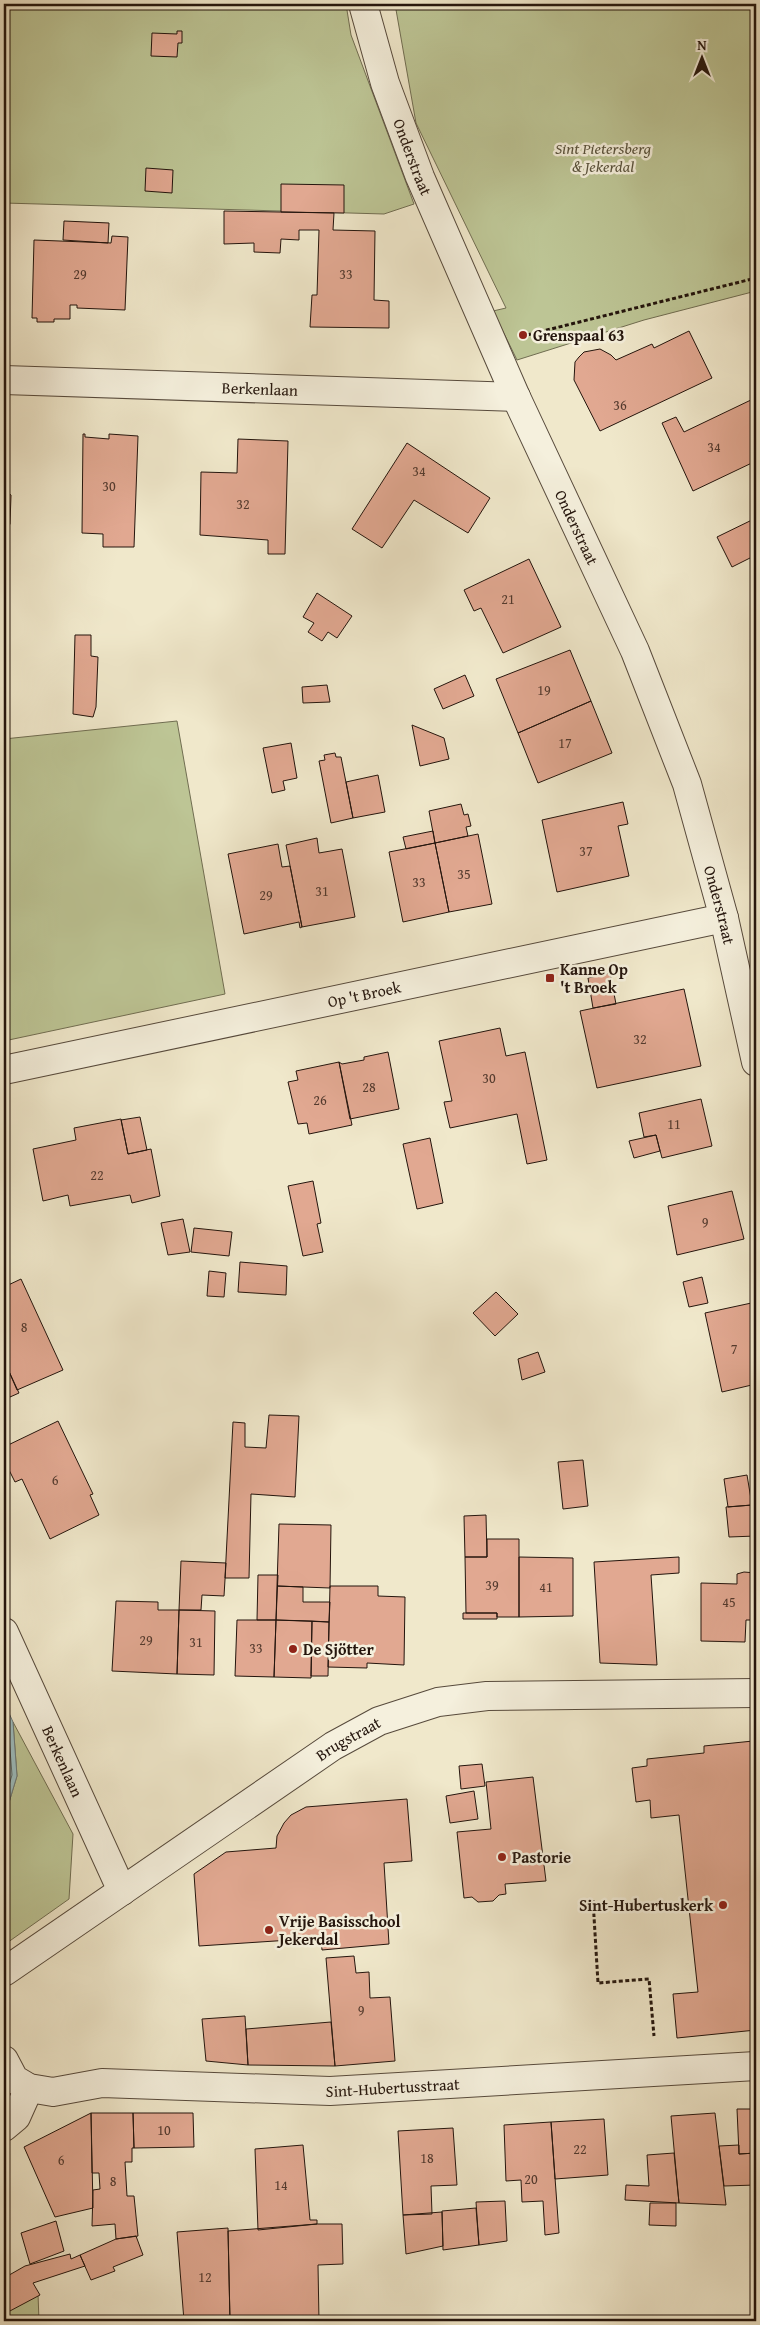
<svg xmlns="http://www.w3.org/2000/svg" width="760" height="2325" font-family="'Gentium Book Plus',serif">
<style>
.green{fill:#bdc595;stroke:#706d51}
.water{fill:#9dbec0;stroke:#6d7a78}
.lines{fill:none;stroke-linecap:round;stroke-linejoin:round}
.shore{stroke:#606a66;stroke-width:1}
.building{fill:#e1a891;stroke:#24150d}
.street-casing{stroke:#574a3c;stroke-width:30}
.path{stroke:#24150d;stroke-width:3;stroke-dasharray:4 2.5;stroke-linecap:butt}
.street{stroke:#f5f0dd;stroke-width:28}
.poi-dot{fill:#8f2418;stroke:#f5f0dd;stroke-width:2}
.labels{text-anchor:middle;stroke-width:5;stroke-linejoin:round;paint-order:stroke}
.number-label{font-size:14px;fill:#533a2e}
.park-label{font-size:16px;font-style:italic;fill:#5a533d;stroke:#f5f0dd}
.street-label{font-size:16px;fill:#24150d;stroke:#f5f0dd}
.poi-label{font-size:16px;font-weight:bold;fill:#24150d;stroke:#f5f0dd;text-anchor:start}
</style>
<rect width="100%" height="100%" fill="#f0e8cb"/>
<filter id="stains"><feTurbulence type="fractalNoise" baseFrequency=".004" numOctaves="4"/><feColorMatrix values="0 0 0 0 .2 0 0 0 0 .09 0 0 0 0 .02 0 0 0 .5 -.17"/></filter>
<radialGradient id="worn" r=".72"><stop offset=".6" stop-color="#630" stop-opacity="0"/><stop offset="1" stop-color="#630" stop-opacity=".3"/></radialGradient>
<path class="green" d="M4,4H346L351,35L414,204L384,214L4,203Z
M395,4H756V291L644,320L517,360L493,311L506,308L416,123Z
M177,721L225,994L4,1041V739Z
M13,1722L73,1834L69,1899L4,1945V1819L17,1776Z
M38,2294L39,2321H4V2296Z"/>
<path class="water" d="M4,1702L13,1722L17,1776L4,1819Z"/>
<g class="lines">
<path class="shore" d="M4,1714L8,1724L12,1775L4,1802"/>
</g>
<path class="building" d="M177,31H182V43H178L177,57L151,56L152,33L177,34Z
M146,168L173,170L172,193L145,191Z
M281,184L344,185V213L281,212Z
M224,211L334,213L333,230L375,231L374,300L389,301V328L310,327L312,295H317L319,230H299V240L281,239L280,253L254,252V243L224,244Z
M64,221L109,223L108,243L63,240Z
M112,236L128,237L125,310L77,308V305H70V319H54V322H37V318H32L34,240L111,243Z
M689,331L712,378L600,431L574,380L575,362L579,357L584,352L600,349L611,355L616,360L652,344L654,348Z
M753,399H756V461L693,491L662,423L676,417L684,432Z
M83,434H85V437L109,439V434L138,436L134,547H103V534L82,533Z
M238,439L288,441L285,554H268V540L200,535L201,472L237,473Z
M407,443L490,498L468,533L414,500L382,548L352,529Z
M4,490L11,495L10,524L4,534Z
M756,518V555L732,567L717,537Z
M529,559L561,627L503,653L481,608L474,611L464,590Z
M317,593L352,616L337,638L328,632L322,641L308,632L314,623L303,617Z
M75,635H91V656L98,657L96,707L93,717L73,714Z
M570,650L591,701L518,733L496,679Z
M465,675L474,696L443,709L434,689Z
M327,685L330,702L303,703L302,687Z
M591,701L612,753L538,783L518,733Z
M412,725L444,738L449,759L420,766Z
M291,743L297,778L283,781L285,790L272,793L263,748Z
M335,753L336,757H341L353,818L331,823L319,761L325,760L324,755Z
M378,775L385,812L353,818L346,782Z
M623,802L628,824L618,826L629,876L557,892L542,820Z
M461,804L464,815L468,814L471,826L466,827L468,836L435,843L429,811Z
M433,831L435,843L406,849L403,837Z
M478,834L492,904L449,912L435,843Z
M317,838L319,853L342,849L355,917L302,927L286,845Z
M435,843L449,912L403,922L389,852Z
M278,844L282,867L290,866L302,927L300,928L299,922L244,934L228,854Z
M610,973L616,1004L593,1008L588,978Z
M684,989L701,1066L597,1088L580,1011Z
M500,1028L506,1056L525,1052L547,1160L527,1164L517,1114L450,1128L444,1102L452,1101L439,1041Z
M388,1052L399,1109L350,1119L339,1062L342,1064L364,1060V1057Z
M339,1062L352,1125L309,1134L307,1123L298,1124L288,1082L298,1080L296,1071Z
M701,1099L712,1146L662,1158L656,1135L644,1137L639,1113Z
M140,1117L147,1150L128,1154L121,1120Z
M121,1119L128,1154L151,1149L160,1196L132,1203L130,1195L70,1206L68,1195L43,1201L33,1149L76,1140L74,1128Z
M656,1135L660,1151L634,1158L629,1141Z
M430,1138L443,1203L417,1209L403,1144Z
M313,1181L321,1223L317,1224L323,1252L303,1256L288,1186Z
M732,1191L744,1239L677,1255L668,1206Z
M183,1219L190,1252L168,1255L161,1223Z
M194,1228L232,1232L229,1256L191,1252Z
M240,1262L287,1266L286,1295L238,1292Z
M209,1271L226,1273L224,1297L207,1296Z
M702,1277L708,1303L689,1307L683,1282Z
M21,1279L63,1370L17,1390L7,1367L4,1368V1287Z
M496,1292L518,1314L495,1336L473,1313Z
M756,1302V1384L722,1392L705,1313Z
M538,1352L545,1372L522,1380L518,1359Z
M7,1367L19,1393L10,1397L4,1384V1368Z
M269,1415L299,1416L295,1497L251,1494L249,1578H225L233,1422L245,1423V1447L266,1448Z
M58,1421L93,1494L90,1495L99,1515L50,1539L22,1479L15,1482L4,1460L9,1457L4,1447Z
M583,1460L588,1506L563,1509L558,1462Z
M747,1475L752,1505L728,1507L724,1479Z
M752,1505L756,1536L729,1537L726,1507Z
M486,1515L487,1557H465L464,1516Z
M279,1524L331,1525L330,1588L277,1586Z
M487,1539H519V1617H497V1613H466L465,1557H487Z
M519,1557L573,1558V1616L519,1617Z
M679,1557V1573L651,1575L657,1665L600,1663L594,1562Z
M181,1561L226,1563L224,1596L202,1595L201,1610H179Z
M744,1572L756,1573V1620H746L745,1642L701,1641V1583L737,1584V1574Z
M258,1575H278L276,1620H257Z
M277,1586L303,1587V1602H330L329,1622L276,1620Z
M330,1586H378V1596L405,1597L404,1665L367,1663V1668L328,1667Z
M116,1601L158,1602V1610H179L177,1674L112,1671Z
M179,1610L215,1611L214,1675L177,1674Z
M463,1613H497V1619H463Z
M237,1620H276L274,1677L235,1676Z
M276,1620L312,1621L311,1678L274,1677Z
M312,1621L329,1622L328,1676H311Z
M753,1741L754,1747H756V2030L677,2038L673,1994L698,1992L679,1815L651,1818L650,1800L636,1802L632,1768L647,1766V1759L704,1753V1746Z
M482,1764L485,1786L461,1789L459,1766Z
M533,1777L546,1881L505,1884L506,1894L499,1895L493,1901L478,1902L472,1897L464,1898L457,1832L491,1829L486,1782Z
M474,1791L478,1819L450,1823L446,1796Z
M407,1799L412,1861L384,1863L389,1944L322,1950L321,1938L199,1946L194,1874L226,1852L276,1848L277,1836L284,1823L291,1815L306,1807Z
M354,1956L356,1973L369,1972L370,1998L390,1997L395,2061L335,2066L326,1958Z
M245,2016L248,2065L206,2061L202,2019Z
M331,2022L335,2066L248,2065L246,2029Z
M737,2109H756V2153L739,2154Z
M91,2113H133L134,2148H132V2162H125L127,2196H134L138,2236L116,2239L115,2224L92,2226L93,2190L100,2189L99,2173H92Z
M91,2113L93,2208L55,2217L24,2147Z
M133,2113H193L194,2147L134,2148Z
M715,2113L726,2205L679,2203L671,2116Z
M604,2119L608,2175L555,2179L551,2122Z
M551,2122L559,2233L545,2235L543,2201L522,2202L521,2180L506,2181L504,2125Z
M453,2128L457,2185L431,2186L432,2214L403,2215L398,2131Z
M303,2145L310,2220H317V2224L258,2230L255,2149Z
M739,2145V2154L756,2153V2185L724,2186L719,2146Z
M674,2153L679,2203L625,2200L626,2185L649,2186L647,2155Z
M505,2201L507,2241L479,2245L476,2202Z
M650,2203H676V2226L649,2225Z
M476,2208L479,2245L443,2250L442,2211Z
M442,2212L443,2246L406,2254L403,2215Z
M56,2221L64,2251L30,2264L21,2233Z
M317,2224H342L343,2264L318,2265L319,2321H230L228,2231Z
M228,2228L230,2321H184L177,2232Z
M136,2236L143,2255L113,2267L115,2271L91,2280L80,2255L116,2239Z
M70,2254L71,2259L80,2255L85,2266L33,2283L40,2295L8,2312L4,2305V2278L25,2266Z"/>
<g class="lines">
<defs>
<g id="street">
<path id="s1" d="M363,4L385,83L420,177L516,397L635,651L687,784L724,918L756,1062"/>
<path id="s2" d="M4,380L516,397"/>
<path id="s3" d="M4,1070L724,918"/>
<path id="s4" d="M4,1632L122,1891"/>
<path id="s5" d="M4,1972L333,1746L379,1721L438,1702L487,1696L756,1693"/>
<path id="s6" d="M4,2060L14,2079L29,2088L53,2092L102,2083L330,2091L756,2066"/>
<path d="M4,2127L16,2117L29,2088"/>
</g>
</defs>
<use href="#street" class="street-casing"/>
<path class="path" d="M527,335L756,278
M593,1900L598,1983L649,1979L654,2036"/>
<use href="#street" class="street"/>
</g>
<g class="poi-dot">
<circle cx="523" cy="335" r="5"/>
<rect x="545" y="973" width="10" height="10" rx="2.5"/>
<circle cx="293" cy="1649" r="5"/>
<circle cx="502" cy="1857" r="5"/>
<circle cx="723" cy="1905" r="5"/>
<circle cx="269" cy="1930" r="5"/>
</g>
<g class="labels">
<g class="number-label">
<text x="80" y="279">29</text>
<text x="346" y="279">33</text>
<text x="620" y="410">36</text>
<text x="714" y="452">34</text>
<text x="419" y="476">34</text>
<text x="109" y="491">30</text>
<text x="243" y="509">32</text>
<text x="508" y="604">21</text>
<text x="544" y="695">19</text>
<text x="565" y="748">17</text>
<text x="586" y="856">37</text>
<text x="464" y="879">35</text>
<text x="419" y="887">33</text>
<text x="322" y="896">31</text>
<text x="266" y="900">29</text>
<text x="640" y="1044">32</text>
<text x="489" y="1083">30</text>
<text x="369" y="1092">28</text>
<text x="320" y="1105">26</text>
<text x="674" y="1129">11</text>
<text x="97" y="1180">22</text>
<text x="705" y="1227">9</text>
<text x="24" y="1332">8</text>
<text x="734" y="1354">7</text>
<text x="55" y="1485">6</text>
<text x="492" y="1590">39</text>
<text x="546" y="1592">41</text>
<text x="729" y="1607">45</text>
<text x="146" y="1645">29</text>
<text x="196" y="1647">31</text>
<text x="256" y="1653">33</text>
<text x="361" y="2015">9</text>
<text x="164" y="2135">10</text>
<text x="580" y="2154">22</text>
<text x="427" y="2163">18</text>
<text x="61" y="2165">6</text>
<text x="531" y="2184">20</text>
<text x="113" y="2186">8</text>
<text x="281" y="2190">14</text>
<text x="205" y="2282">12</text>
</g>
<g class="park-label">
<text x="603" y="154">Sint Pietersberg<tspan x="603" dy="18">&amp; Jekerdal</tspan></text>
</g>
<g class="street-label">
<text dy="6" stroke="none"><textPath href="#s1" startOffset="161">Onderstraat</textPath></text>
<text dy="6" stroke="none"><textPath href="#s2" startOffset="256">Berkenlaan</textPath></text>
<text dy="6" stroke="none"><textPath href="#s1" startOffset="566">Onderstraat</textPath></text>
<text dy="6" stroke="none"><textPath href="#s1" startOffset="971">Onderstraat</textPath></text>
<text dy="6" stroke="none"><textPath href="#s3" startOffset="368">Op 't Broek</textPath></text>
<text dy="6" stroke="none"><textPath href="#s5" startOffset="416">Brugstraat</textPath></text>
<text dy="6" stroke="none"><textPath href="#s4" startOffset="142">Berkenlaan</textPath></text>
<text dy="6" stroke="none"><textPath href="#s6" startOffset="404">Sint-Hubertusstraat</textPath></text>
</g>
<g class="poi-label">
<text x="533" y="341">Grenspaal 63</text>
<text x="560" y="975">Kanne Op<tspan x="560" dy="18">'t Broek</tspan></text>
<text x="303" y="1655">De Sjötter</text>
<text x="512" y="1863">Pastorie</text>
<text x="713" y="1911" text-anchor="end">Sint-Hubertuskerk</text>
<text x="279" y="1927">Vrije Basisschool<tspan x="279" dy="18">Jekerdal</tspan></text>
</g>
</g>
<rect width="760" height="2325" fill="none" stroke="#f0e8cb" stroke-width="20"/>
<rect x="5" y="5" width="750" height="2315" fill="none" stroke="#24150d" stroke-width="2.5"/>
<rect x="10" y="10" width="740" height="2305" fill="none" stroke="#24150d"/>
<g transform="translate(702 58)" stroke="#f5f0dd" stroke-width="4" paint-order="stroke">
<path d="M0-4L9 19L0 12L-9 19Z" fill="#24150d"/>
<text y="-8" font-size="14" font-weight="bold" text-anchor="middle" fill="#24150d">N</text>
</g>
<rect width="100%" height="100%" filter="url(#stains)"/>
<rect width="100%" height="100%" fill="url(#worn)"/>
</svg>
